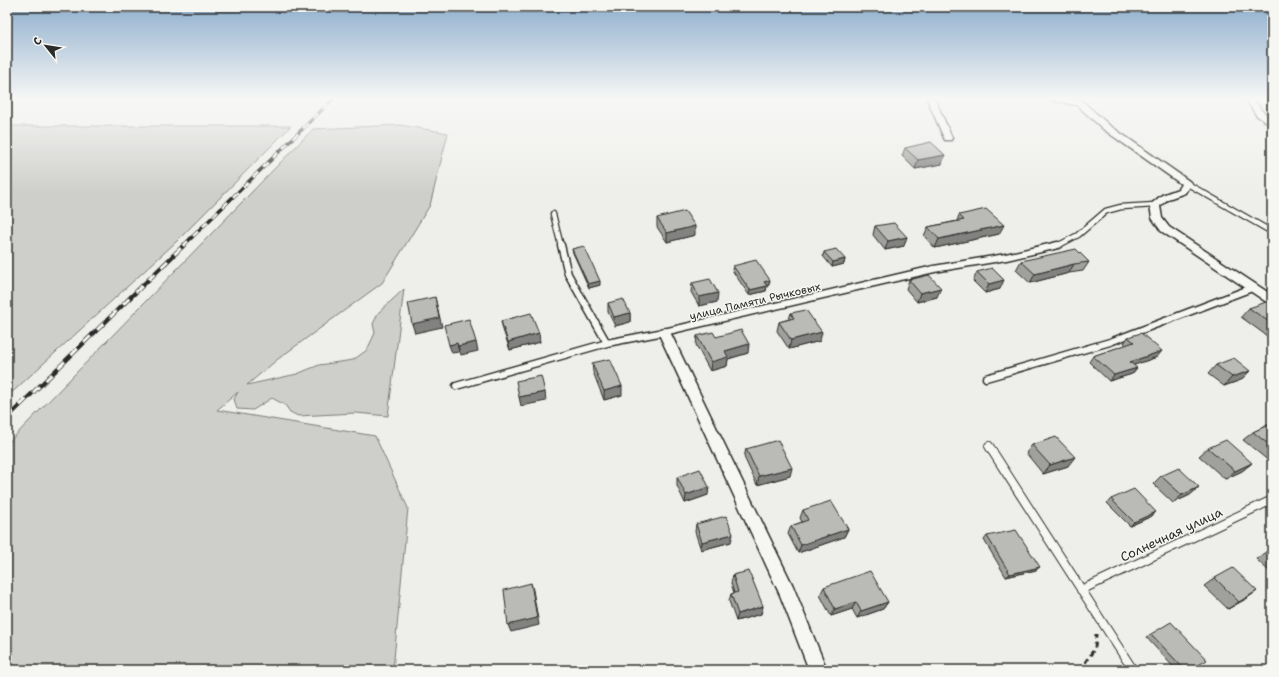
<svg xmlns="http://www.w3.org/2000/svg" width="1279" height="677" font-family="'Shantell Sans',sans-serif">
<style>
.green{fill:#cececa;stroke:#7c7c7a}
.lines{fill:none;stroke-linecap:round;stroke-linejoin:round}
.service-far2-casing{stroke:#2b2b2b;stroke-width:7}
.service-far1-casing{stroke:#2b2b2b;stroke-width:9}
.service-casing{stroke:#2b2b2b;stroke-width:10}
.minor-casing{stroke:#2b2b2b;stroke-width:3}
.path{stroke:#2b2b2b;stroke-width:3;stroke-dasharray:5 4;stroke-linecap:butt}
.service-far2{stroke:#f6f6f2;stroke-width:4.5}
.service-far1{stroke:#f6f6f2;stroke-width:6}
.service{stroke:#f6f6f2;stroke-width:8}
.minor{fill:#f6f6f2;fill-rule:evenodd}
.rail-far1-casing{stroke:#2b2b2b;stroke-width:3.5}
.rail-casing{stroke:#2b2b2b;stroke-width:4.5}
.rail-far1{stroke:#f6f6f2;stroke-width:2.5;stroke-dasharray:7;stroke-linecap:butt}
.rail{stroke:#f6f6f2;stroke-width:3;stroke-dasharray:9;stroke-linecap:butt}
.wall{fill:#a0a09d;stroke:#2b2b2b}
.shaded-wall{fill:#828280;stroke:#2b2b2b}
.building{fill:#babab7;stroke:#2b2b2b}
.labels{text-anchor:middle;stroke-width:3;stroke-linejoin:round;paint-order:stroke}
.street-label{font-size:11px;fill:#2b2b2b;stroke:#f6f6f2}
.near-street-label{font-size:13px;fill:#2b2b2b;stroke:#f6f6f2}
</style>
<rect width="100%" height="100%" fill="#eeeeea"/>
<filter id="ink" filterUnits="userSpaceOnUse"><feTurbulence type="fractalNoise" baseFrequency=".025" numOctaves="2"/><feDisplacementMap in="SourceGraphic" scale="8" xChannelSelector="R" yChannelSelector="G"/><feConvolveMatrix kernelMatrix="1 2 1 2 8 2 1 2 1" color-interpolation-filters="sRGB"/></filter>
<g filter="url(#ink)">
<path class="green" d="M400,125L448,133L430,205L382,283L278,359L247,385L297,374L319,365L353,360L367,350L375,333L373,324L378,313L404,289L388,416L356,413L298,416L290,412L285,405L272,398L253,410L237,409L234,399L238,392L217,410L375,436L408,508L393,670H7V444L313,129Z
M7,126H291L176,242L7,397Z"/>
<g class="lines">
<defs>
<path id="service-far2" d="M1186,183L1272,232
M553,214L561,246
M1054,246L1061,244L1078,235L1106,211L1121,207L1155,205"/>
<path id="service-far1" d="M561,245L568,274L607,343
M986,378L1110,342L1252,288
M456,386L607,343L664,332L934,269L1006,257L1058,245"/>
<path id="service" d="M989,446L1133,670
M1081,590L1272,500"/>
<path id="minor" d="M927,99H935L952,138L951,140H945L944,138Z
M1050,99H1080L1109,125L1189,181L1191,183L1185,193L1168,199L1160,206L1162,218L1169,227L1272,295V304L1268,303L1161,231L1152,218L1150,205L1162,195L1178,189L1181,184L1103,129L1077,105L1054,101Z
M1246,99H1254L1262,111L1272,119V126L1256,115Z
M664,328L668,329L670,332L793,586L827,670H809L780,595L658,332L660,329Z"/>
</defs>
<use href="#service-far2" class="service-far2-casing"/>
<use href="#service-far1" class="service-far1-casing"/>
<use href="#service" class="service-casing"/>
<use href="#minor" class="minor-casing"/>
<path class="path" d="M1080,670L1095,648L1096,634"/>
<use href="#service-far2" class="service-far2"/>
<use href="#service-far1" class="service-far1"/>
<use href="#service" class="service"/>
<use href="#minor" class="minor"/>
<defs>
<path id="rail-far1" d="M183,246L333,99"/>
<path id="rail" d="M7,418L184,245"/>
</defs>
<use href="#rail-far1" class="rail-far1-casing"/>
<use href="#rail" class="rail-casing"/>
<use href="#rail-far1" class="rail-far1"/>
<use href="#rail" class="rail"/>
</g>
<path class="wall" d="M905,148L942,164L915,169L902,156Z
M959,215L999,234L935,248L924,236L928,227L957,221Z
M657,218L695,235L667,242L657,227Z
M875,226L904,246L885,250L873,235Z
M572,249L600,285L589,288L573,253Z
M824,252L845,259L844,264L832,267L823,256Z
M1021,261L1089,262L1083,271L1069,273L1030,283L1016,270Z
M733,266L769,285L767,286L766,291L749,295L732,270Z
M977,272L1000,289L985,293L973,281Z
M909,280L937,297L917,302L906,289Z
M692,283L717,302L699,306L691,292Z
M608,303L630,313V322L615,326L608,312Z
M1272,303V334L1267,336L1241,317L1249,308Z
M791,313L820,341L789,349L777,331L779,322L789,319Z
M501,321L540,342L510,350L503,330Z
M697,336L716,337L748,353L728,359L727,366L710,371L696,345Z
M1128,337L1157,357L1134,365L1132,374L1109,381L1089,362L1093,356L1126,345L1124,343Z
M592,363L622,395L604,400L593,372Z
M1216,365L1241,380L1224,386L1208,374Z
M1272,423V461L1270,462L1243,440L1253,432Z
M1032,445L1068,466L1043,474L1026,453Z
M1208,448L1252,463L1242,471L1225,479L1199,456Z
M746,449L790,476L757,485L744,457Z
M1161,476L1199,487L1190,495L1173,503L1153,484Z
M677,477L708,495L685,503L677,486Z
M1111,499L1152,516L1130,526L1107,503Z
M803,510L848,529L844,537L798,553L788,534L791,526L802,522L800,518Z
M696,524L731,542L701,550L695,532Z
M987,536L1036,570L1006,577L984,540Z
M1272,548V574L1256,559L1267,551Z
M733,575L763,606L761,614L736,621L729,601L731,594L734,593L731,583Z
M1215,578L1257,591L1228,609L1204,586Z
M824,587L888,602L883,609L857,618L852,609L831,616L820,595Z
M1151,634L1190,670H1176L1146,637Z"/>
<path class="shaded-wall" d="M945,155L942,164L915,169L918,160Z
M1004,225L999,234L935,248L939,239Z
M695,226V235L667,242V233Z
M907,237L904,246L885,250L888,241Z
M845,259L844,264L832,267L833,262Z
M1074,264L1069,273L1030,283L1035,274Z
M770,280L769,285L763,287L764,282Z
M1004,280L1000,289L985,293L989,284Z
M600,281V285L589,288L588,284Z
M767,286L766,291L749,295L750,290Z
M941,288L937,297L917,302L920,293Z
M718,293L717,302L699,306V297Z
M435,297L442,327L415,333L412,324Z
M630,313V322L615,326L614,317Z
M1272,331V334L1267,336Z
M822,332L820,341L789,349L791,340Z
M539,333L540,342L510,350L508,342Z
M476,342L478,351L461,355L458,346Z
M457,343L459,352L452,353L449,345Z
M749,344L748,353L728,359L727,366L710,371L711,362L725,351Z
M1162,351L1157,357L1126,368L1130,362Z
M1137,368L1132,374L1109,381L1114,375Z
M1250,371L1241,380L1224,386L1232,377Z
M622,386V395L604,400V391Z
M545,392L546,401L521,406L519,397Z
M1075,457L1068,466L1043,474L1050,465Z
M1252,463L1242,471L1225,479L1235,471Z
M792,468L790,476L757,485L759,476Z
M709,487L708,495L685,503L686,495Z
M1199,487L1190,495L1173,503L1182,495Z
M1156,512L1152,516L1130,526L1134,522Z
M848,529L844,537L798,553L801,545Z
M733,534L731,542L701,550L702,542Z
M1040,567L1036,570L1006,577L1010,574Z
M531,583L533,590L539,625L511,632L508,625Z
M1257,591L1246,599L1228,609L1239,602Z
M856,602L852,609L831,616L835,609Z
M888,602L883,609L857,618L861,611Z
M763,606L761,614L736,621L738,614Z"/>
<path class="building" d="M931,142L945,155L918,160L905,148Z
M986,209L1004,225L939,239L928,227L964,220L959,215Z
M685,211L695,226L667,233L657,218Z
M894,223L907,237L888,241L875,226Z
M584,246L600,281L588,284L572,249Z
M836,249L845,259L833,262L824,252Z
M1076,249L1089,262L1074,264L1035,274L1021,261Z
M756,260L770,280L764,282L767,286L750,290L733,266Z
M992,268L1004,280L989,284L977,272Z
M929,275L941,288L920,293L909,280Z
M710,279L718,293L699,297L692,283Z
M435,297L439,318L412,324L408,303Z
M623,299L630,313L614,317L608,303Z
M1269,301L1272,303V324L1249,308Z
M806,310L822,332L791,340L779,322L794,318L791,313Z
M531,313L539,333L508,342L501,321Z
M469,319L476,342L458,346L457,343L449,345L444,325Z
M741,330L749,344L725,351L728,357L711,362L697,336L713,332L716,337Z
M1141,333L1162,351L1130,362L1137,368L1114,375L1093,356L1134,342L1128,337Z
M1234,358L1250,371L1232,377L1216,365Z
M610,359L622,386L604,391L592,363Z
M541,376L545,392L519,397L516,381Z
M1272,423V447L1253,432Z
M1056,437L1075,457L1050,465L1032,445Z
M778,440L792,468L759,476L746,449Z
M1226,440L1252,463L1235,471L1208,448Z
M1179,468L1199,487L1182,495L1161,476Z
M700,469L709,487L686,495L677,477Z
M1134,489L1156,512L1134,522L1111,499Z
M831,501L848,529L801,545L791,526L808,520L803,510Z
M726,516L733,534L702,542L696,524Z
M1016,530L1040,567L1010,574L987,536Z
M1272,548V556L1267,551Z
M1233,568L1257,591L1239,602L1215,578Z
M749,571L763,606L738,614L731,594L738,592L733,575Z
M870,571L888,602L861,611L856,602L835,609L824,587Z
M531,583L537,618L508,625L504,590Z
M1171,622L1207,660L1190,670H1185L1151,634Z"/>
</g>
<linearGradient id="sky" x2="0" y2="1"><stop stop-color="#8daecc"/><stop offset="0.51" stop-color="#f7f7f6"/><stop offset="1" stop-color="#f7f7f6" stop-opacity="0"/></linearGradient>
<rect width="1279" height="194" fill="url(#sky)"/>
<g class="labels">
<g class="street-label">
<text transform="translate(755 301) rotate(-13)" y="4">улица Памяти Рычковых</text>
</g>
<g class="near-street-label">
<text transform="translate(1171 534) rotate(-25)" y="5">Солнечная улица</text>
</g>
</g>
<rect width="1279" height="677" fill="none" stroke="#f6f6f2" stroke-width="24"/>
<rect x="12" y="12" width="1255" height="653" fill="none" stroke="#2b2b2b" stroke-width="1.5" filter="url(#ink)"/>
<g transform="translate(46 46) rotate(300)" stroke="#f6f6f2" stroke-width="3" paint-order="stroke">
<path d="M0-3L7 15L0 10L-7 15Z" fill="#2b2b2b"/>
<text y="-6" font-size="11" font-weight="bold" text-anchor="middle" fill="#2b2b2b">С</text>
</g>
</svg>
